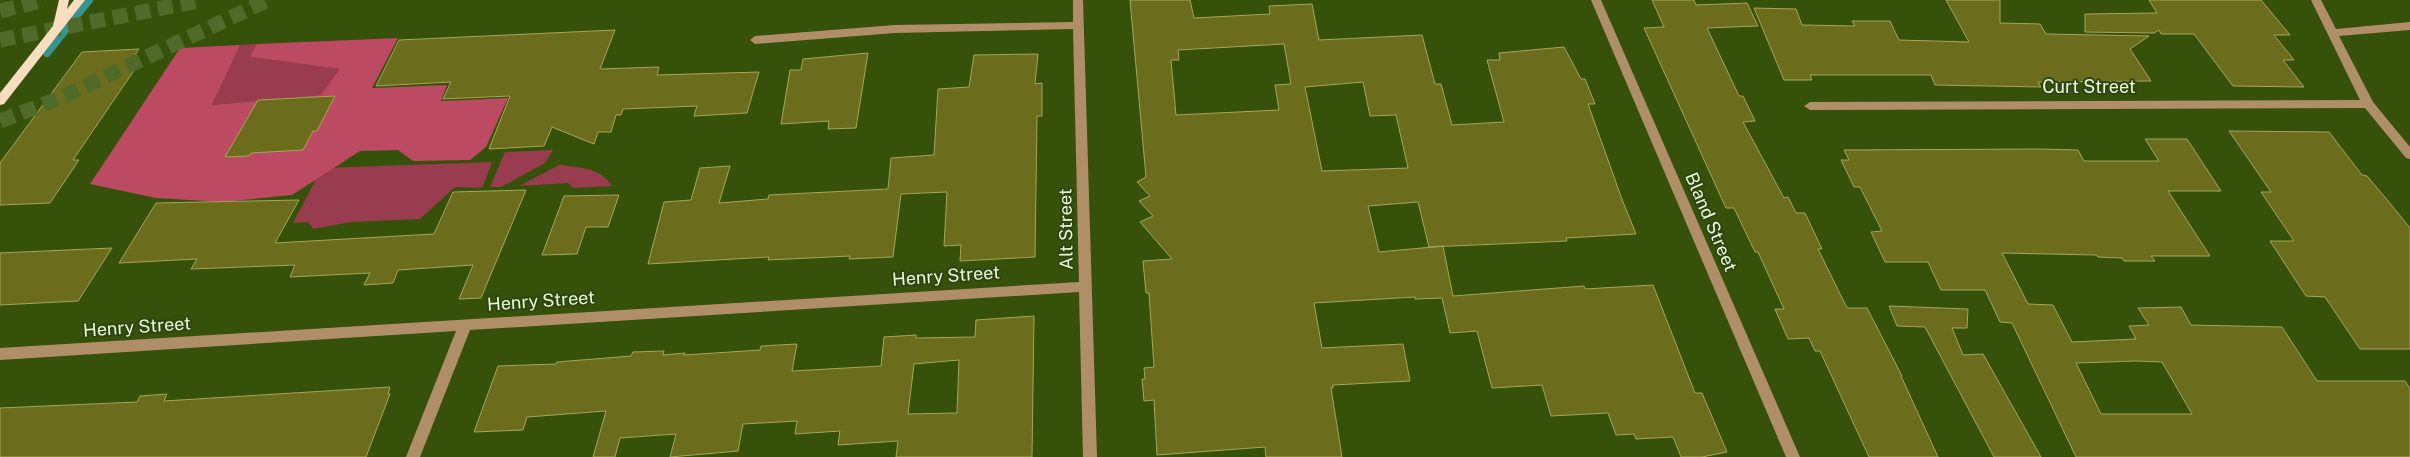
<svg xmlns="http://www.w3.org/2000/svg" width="2410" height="457" font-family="'Public Sans',sans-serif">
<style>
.green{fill:#9a3c50}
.forest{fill:#bd4a63}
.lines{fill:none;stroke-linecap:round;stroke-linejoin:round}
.stream{stroke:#349590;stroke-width:8}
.building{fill:#6b6c1c;stroke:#a5a75a;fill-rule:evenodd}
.highway-tunnel{stroke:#506b29;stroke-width:15;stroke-dasharray:15 8;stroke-linecap:butt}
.minor{fill:#b08f68;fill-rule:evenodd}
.major{fill:#f9ddbf;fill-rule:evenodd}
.labels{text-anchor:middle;stroke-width:4;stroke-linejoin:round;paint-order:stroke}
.street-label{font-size:18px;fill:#e9fcd8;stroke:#2e4512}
</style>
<rect width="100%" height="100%" fill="#35510a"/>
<path class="green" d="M257,44L251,57L341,69L322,95L212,105L240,45Z
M553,150L545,163L501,187H490L505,152Z
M492,162L482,188L455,187L420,219L351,222L313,229L308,222L293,223L322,168Z
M559,165C579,167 601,168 612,186L573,188L568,183L519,186Z"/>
<path class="forest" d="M398,38L372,88L447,85L441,101L508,98L486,147L470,160L413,161L398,150L360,151L292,195L223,202L156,198L90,184L180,48L240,45L212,105L321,95L340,69L250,57L257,44Z"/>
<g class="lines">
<path class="stream" d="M47,53L89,0"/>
</g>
<path class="building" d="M1130,0H1190L1194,18L1270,14L1269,6L1312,4L1319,40L1422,35L1435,84H1441L1452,125L1504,122L1487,60H1500L1499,53L1564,47L1581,79H1585L1595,104H1588L1623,202L1636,234L1566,238L1567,241L1429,247L1418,202L1368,206L1379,252L1443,246L1453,296L1584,286L1585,289L1653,285L1695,393H1702L1727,452L1702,457H1681L1673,437L1636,439L1634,434L1616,435L1608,413L1551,416L1542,385L1492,388L1477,331L1450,333L1442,298L1415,299V297L1314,303L1322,348L1403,344L1410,381L1333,385V388H1331L1342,457H1266L1265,447L1157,455L1154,400L1144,401L1142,379H1145L1144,368L1154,367L1149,293H1146L1143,261L1172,259L1140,222L1153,216L1139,201L1150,196L1137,182L1146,177ZM1284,44L1291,84L1275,85L1279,110L1176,115L1171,60H1179L1178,50ZM1363,82L1370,116L1396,115L1408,168L1322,171L1305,87Z
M1652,0H1694L1696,5L1747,3L1758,26L1707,28L1739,96H1743L1755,121L1743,122L1784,198L1788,197L1796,213H1805L1822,249H1818L1846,306L1848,308H1867L1902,376H1901L1938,457H1869L1820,351H1815L1809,338L1788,339L1775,309H1784L1758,252H1755L1734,208H1726L1644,28L1664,27Z
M1946,0H2000V23L2040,24L2046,34L2149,36L2130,49L2151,81L2038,82L2041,87L1935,85L1931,75H1810L1812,80H1784L1754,8L1796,9L1802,25L1855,26L1852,21H1890L1899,40L1969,42Z
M2149,0H2261L2290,35H2274L2294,60H2283L2304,87L2233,86L2194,34H2161L2159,30L2154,33L2085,32V14L2157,13Z
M615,30L600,69L659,67L657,75L759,72L747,113L694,116L697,106L623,109L621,115H616L611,132H598L594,144L552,127L544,146L489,149L510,96L443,99L451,82L376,86L399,40Z
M139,49L127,66H137L73,160H79L50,203L0,205V163L82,52Z
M868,53L856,128L828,129L829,121L781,124L790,70H801L803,59Z
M1038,54L1035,84L1042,83V116H1037L1035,257L960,261L961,245L944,246L947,192L901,194L893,257L849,259L850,256L768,260L769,257L648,264L664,202L691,200L700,168L730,166L719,203L768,199L769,195L888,189L891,158L934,155L938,89L969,87L974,55Z
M335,96L317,131H313L303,150L251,153L249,156L225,157L258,100Z
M2229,131L2329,132L2362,175L2367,176L2393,207L2410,228V349H2360L2325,297L2306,296L2270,241H2294L2261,192H2271Z
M2145,139H2187L2221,191H2168L2210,256H2151L2155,261H2124L2122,258L2098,257L2096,255L2002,253L2028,304L2053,305L2072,342L2136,339L2129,326L2149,325L2138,308L2181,307L2191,325L2282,327L2317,381H2405L2410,389V457H2076L2012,323L2000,322L1985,290H1941L1928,262H1885L1871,232L1882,231L1860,187H1854L1841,160H1849L1844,150L2039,149L2078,150L2084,161H2159ZM2136,361L2162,362L2192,414H2101L2076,363Z
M526,190L481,298L459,299L473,265L398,270L393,283L364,285L370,273L290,277L295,265L191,269L197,259L119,263L156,203L299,200L275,243L434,234L453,192Z
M619,195L608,227H586L577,254L542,255L564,196Z
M112,248L78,301L0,305V253Z
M1889,306L1968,309L1967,328H1952L1963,355L1983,354L2041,457H1994L1925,327L1897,326Z
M1034,316L1032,457H896L898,441L838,445L840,431L795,434L797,421L743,424L738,451L670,457L676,434L620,438L615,457H593L606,411L527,417L523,430L474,432L498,366L556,364L557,362L631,356L633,352L664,351L663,355L685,353L684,355L760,350L761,346L797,344L792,371L881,366L884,337L916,335V338L975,337L976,320ZM959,360L957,413L908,414L914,364Z
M390,387L388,394H390L366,457H0V408L137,402L140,396L167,394L164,401Z"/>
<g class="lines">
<path class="highway-tunnel" d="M0,11L45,0
M0,40L203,0
M0,121L60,98L268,0"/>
<path class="minor" d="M1073,0H1083L1097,457H1083L1079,292L470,330L420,457H406L456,331L0,360V348L1079,282L1073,29L895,33L755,44L750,40L755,36L895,25L1073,22Z
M1591,0H1601L1800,457H1786Z
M2311,0H2321L2336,29L2410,22V30L2339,36L2373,102L2410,147V159L2406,158L2365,108L1810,110L1804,106L1810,102L2360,100Z"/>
<path class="major" d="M59,0H69L67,9L74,0H85L4,104L0,105V93L53,26Z"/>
</g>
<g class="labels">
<g class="street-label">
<text x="2089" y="93">Curt Street</text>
<text transform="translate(1711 222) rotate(67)" y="6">Bland Street</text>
<text transform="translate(1066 229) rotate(-91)" y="6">Alt Street</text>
<text transform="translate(946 276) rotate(-4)" y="6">Henry Street</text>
<text transform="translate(541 301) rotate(-4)" y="6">Henry Street</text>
<text transform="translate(137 327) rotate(-4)" y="6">Henry Street</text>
</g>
</g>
</svg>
